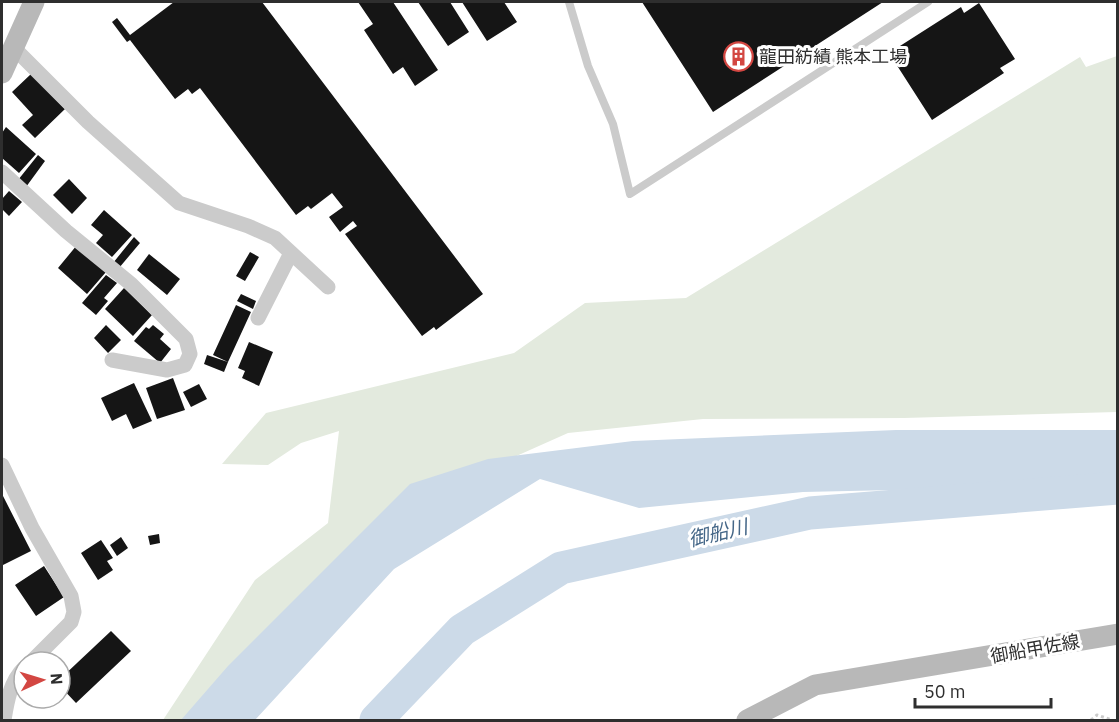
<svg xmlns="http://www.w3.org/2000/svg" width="1119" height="722" font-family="'IBM Plex Sans','Noto Sans JP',sans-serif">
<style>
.green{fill:#e3eade}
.water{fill:#ccdae8}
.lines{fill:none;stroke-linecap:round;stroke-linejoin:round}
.river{stroke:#ccdae8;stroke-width:33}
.building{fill:#151515}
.path{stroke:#cbcbcb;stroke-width:3;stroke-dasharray:3 3;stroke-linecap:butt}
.lane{stroke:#cbcbcb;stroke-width:8}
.street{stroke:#cbcbcb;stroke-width:15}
.secondary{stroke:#b8b8b8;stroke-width:21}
.labels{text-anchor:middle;stroke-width:6;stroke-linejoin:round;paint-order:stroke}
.poi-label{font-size:18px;fill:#2e2e2e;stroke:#fff;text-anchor:start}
.street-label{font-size:18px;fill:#2e2e2e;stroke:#fff}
.water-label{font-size:20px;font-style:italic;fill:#456788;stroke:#fff}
</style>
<rect width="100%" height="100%" fill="#fff"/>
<path class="green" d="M1117,56V412L904,418L703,419L568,433L416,501L232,720H163L255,580L328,523L339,431L301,443L268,465L222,464L266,413L514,353L585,303L686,298L1080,57L1086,67Z"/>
<path class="water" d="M896,430H1117V485L803,492L639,508L540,479L394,569L255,720H181L228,666L410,484L488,459L633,441Z"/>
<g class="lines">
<path class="river" d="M376,720L462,630L561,568L810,513L1118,488"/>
</g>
<path class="building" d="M174,2H262L483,294L436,330L434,327L422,336L345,234L357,226L353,221L340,232L329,217L343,207L332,193L311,209L308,206L296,215L200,88L192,94L188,89L175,99L130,40L127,42L112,22L117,18L130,35Z
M358,2H393L438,70L415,86L403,67L393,74L364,30L373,24Z
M418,2H450L469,32L448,46Z
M462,2H504L517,22L487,41Z
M642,2H883L713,112Z
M979,3L1015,59L1000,68L1004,73L932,120L889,53L961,7L964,13Z
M31,74L65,109L35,138L22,125L33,115L12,92Z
M6,127L36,154L19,173L2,158V133Z
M38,155L45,161L26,187L18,180Z
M69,179L87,198L72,214L53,195Z
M9,191L22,202L9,216L2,209V199Z
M104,210L132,235L112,257L96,243L103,235L91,225Z
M134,237L140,243L119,268L113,263Z
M77,245L106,272L87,294L58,268Z
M250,252L259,257L245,281L236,276Z
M149,254L180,279L167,295L137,270Z
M106,275L117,283L104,298L108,301L96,315L82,303Z
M124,288L152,315L133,336L105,309Z
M241,294L256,301L253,309L237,301Z
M236,305L251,312L228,362L213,355Z
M106,325L121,340L108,353L94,338Z
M153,325L164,334L160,339L171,349L160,363L134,341L146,327L149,329Z
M249,342L273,352L259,386L242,378L245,371L238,368Z
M207,355L228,362L224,372L204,364Z
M173,378L185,410L157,419L146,388Z
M134,383L152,421L133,429L126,414L112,421L101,398Z
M199,384L207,399L191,407L183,392Z
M2,494L31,551L3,565L2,562Z
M159,534L160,543L150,545L148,536Z
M121,537L128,548L117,556L110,545Z
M101,540L113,558L107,561L113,570L98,580L81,553Z
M44,566L64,597L36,616L15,585Z
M111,631L131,651L76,703L60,686V679Z"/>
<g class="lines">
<path class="path" d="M1091,720L1097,715L1112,720"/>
<path class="lane" d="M569,2L588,66L613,124L630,194L928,2"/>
<path class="street" d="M13,47L88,122L179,203L248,226L275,238L328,287
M2,172L66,231L131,284L186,339L190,354L185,365L167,370L112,360
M258,318L291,253
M2,465L32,528L71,596L74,612L71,622L31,662
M4,720C7,702 10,682 24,668"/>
<path class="secondary" d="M2,73L34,2
M747,720L815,685L1118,634"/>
</g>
<defs>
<symbol id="building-ring" viewBox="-11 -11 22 22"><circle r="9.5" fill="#fff" stroke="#d34742" stroke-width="1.5"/><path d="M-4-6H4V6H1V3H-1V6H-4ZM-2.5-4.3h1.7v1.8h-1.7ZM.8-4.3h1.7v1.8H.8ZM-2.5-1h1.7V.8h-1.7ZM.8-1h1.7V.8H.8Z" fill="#d34742"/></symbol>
</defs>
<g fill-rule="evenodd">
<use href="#building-ring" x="722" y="40" width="33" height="33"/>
</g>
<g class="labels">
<g class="poi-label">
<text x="759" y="63">龍田紡績 熊本工場</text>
</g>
<g class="street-label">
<text transform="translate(1035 649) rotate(-10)" y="6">御船甲佐線</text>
</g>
<g class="water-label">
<text transform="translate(718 533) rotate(-13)" y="7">御船川</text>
</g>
</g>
<rect width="1119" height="722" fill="none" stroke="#2e2e2e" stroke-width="6"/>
<g transform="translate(42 680) rotate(86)"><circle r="28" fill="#ffffff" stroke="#ababab" stroke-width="1.5"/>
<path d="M0-4.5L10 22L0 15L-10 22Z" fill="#d34742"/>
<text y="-9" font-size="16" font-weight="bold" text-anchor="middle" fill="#2e2e2e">N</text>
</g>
<path d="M915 698v9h136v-9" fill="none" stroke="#2e2e2e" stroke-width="3"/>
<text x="924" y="698" font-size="18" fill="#2e2e2e" stroke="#ffffff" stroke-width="4.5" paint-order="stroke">50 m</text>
</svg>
